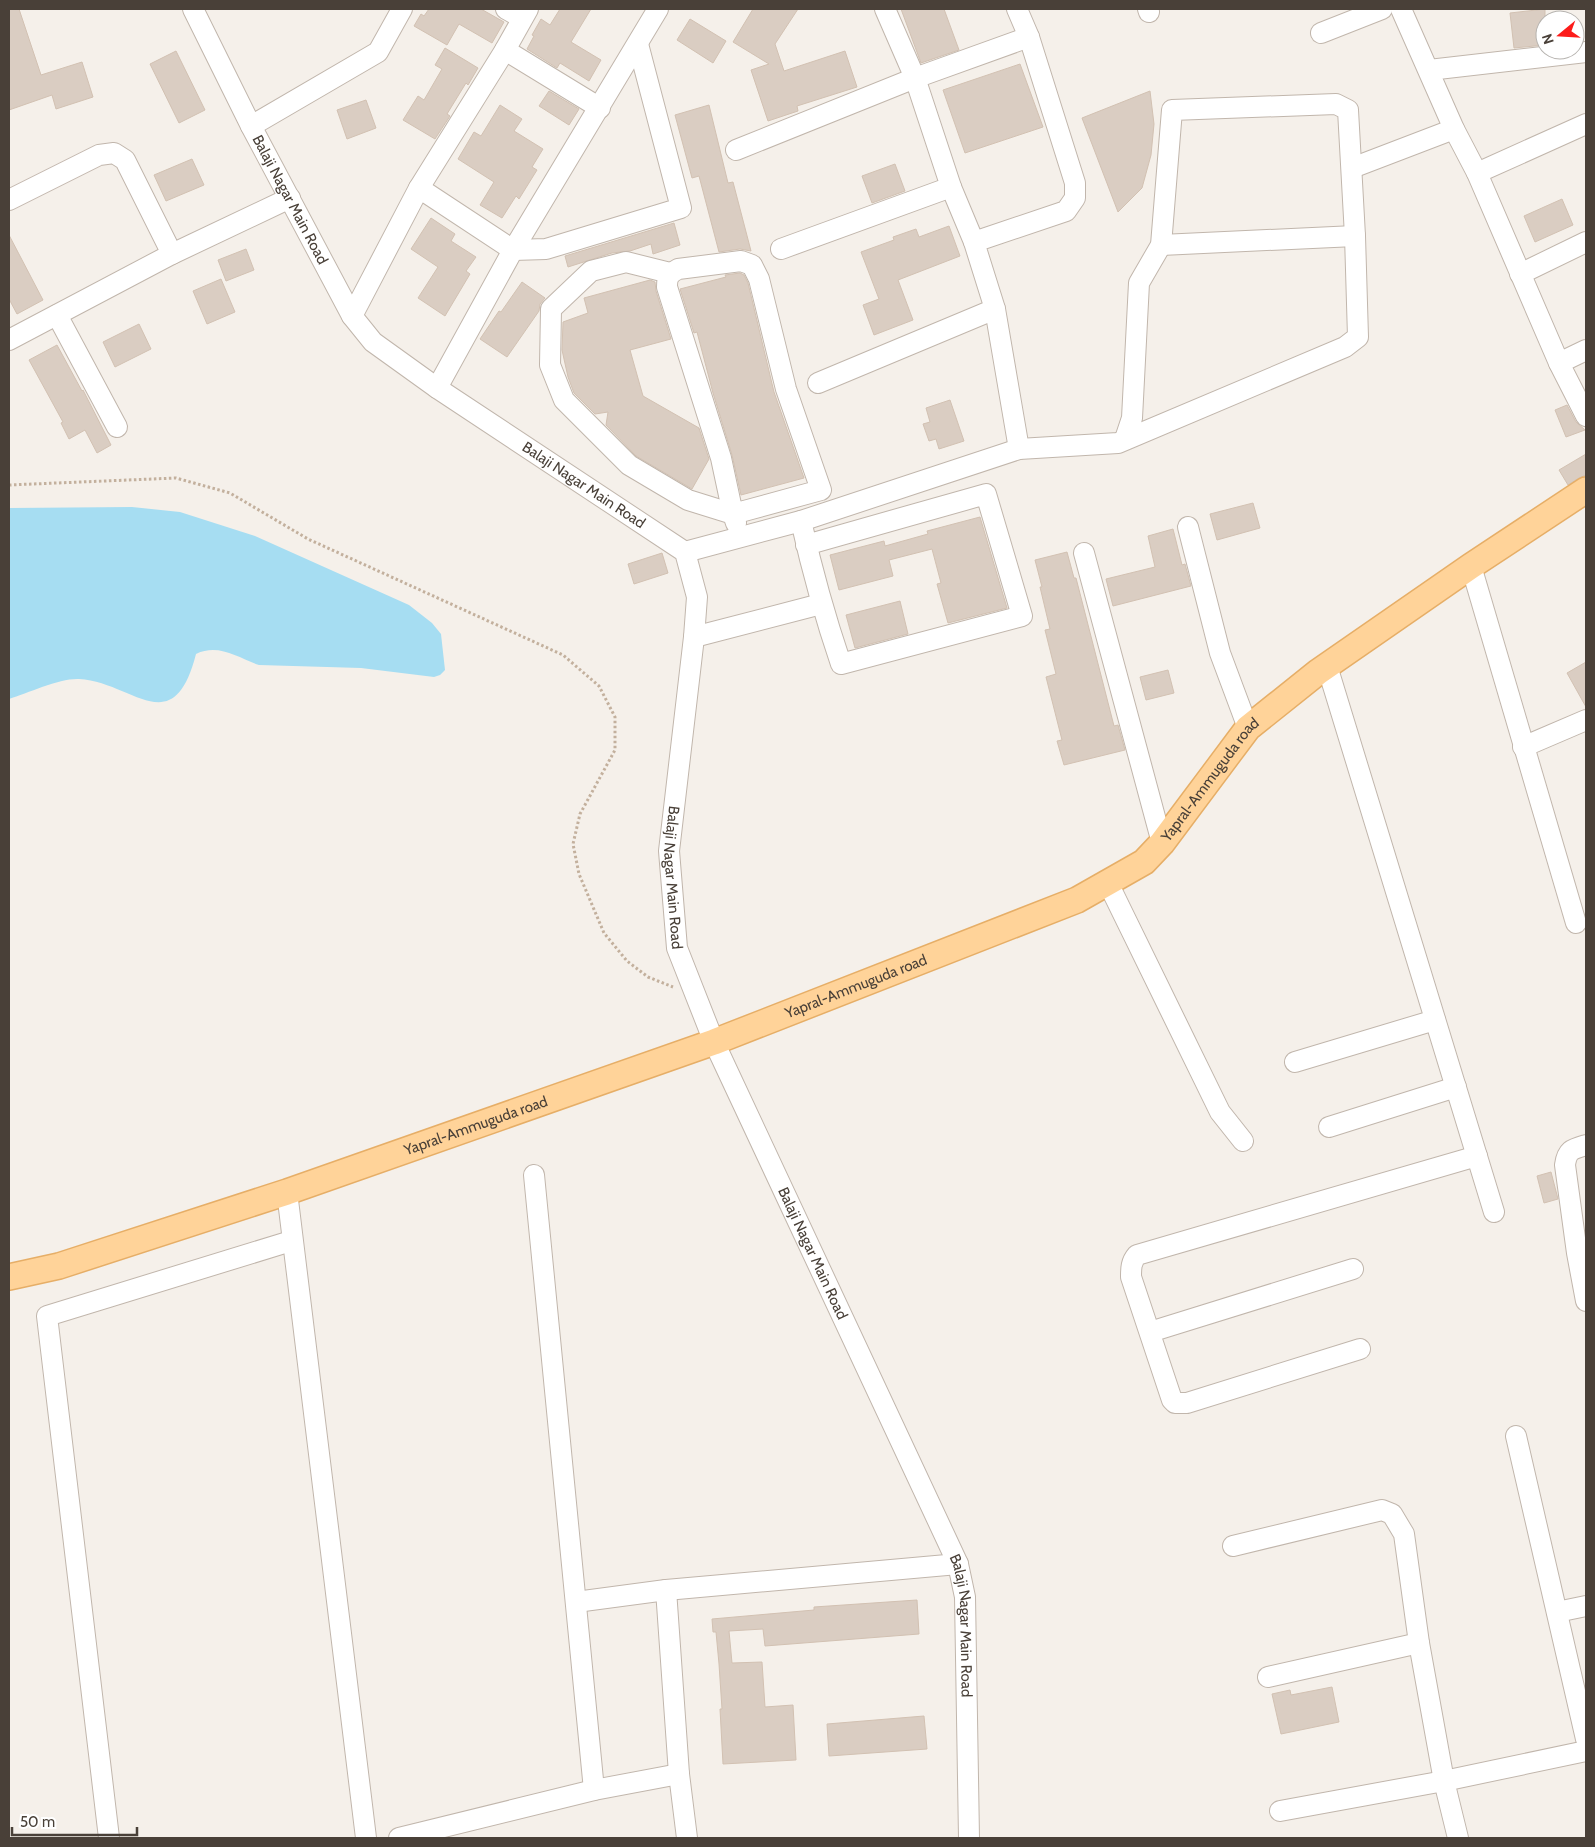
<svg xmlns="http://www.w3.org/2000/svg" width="1595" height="1847" font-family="Cabin,sans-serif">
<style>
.water{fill:#a6ddf2}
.building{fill:#dacdc2;stroke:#d2c1b2}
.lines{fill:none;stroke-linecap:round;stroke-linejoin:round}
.minor-casing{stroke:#c1b6ac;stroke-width:22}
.major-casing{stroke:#e6ae67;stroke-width:28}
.path{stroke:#c3b09d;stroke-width:3;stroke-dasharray:2.5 2.5;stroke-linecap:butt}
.minor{stroke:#fff;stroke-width:20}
.major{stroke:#ffd399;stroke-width:25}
.labels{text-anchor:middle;stroke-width:5;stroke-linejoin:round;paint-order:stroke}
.street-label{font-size:15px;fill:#494038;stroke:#fff}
</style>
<rect width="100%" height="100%" fill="#f5f0ea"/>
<path class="water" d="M132,507L180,512L255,536L409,605L432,623L441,634L445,670L440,675L434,677L361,668L259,665C238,658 219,643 196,654C173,743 133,682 79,679C60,678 28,693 9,699V508Z"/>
<path class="building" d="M9,9H19L41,75L82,62L93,97L56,109L52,95L9,110Z
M429,9H481L504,22L492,43L459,24L447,45L414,26L421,14L424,16Z
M560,9H591L571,42L601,60L589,81L560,63L557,68L527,49L534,36L532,35L541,19L550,25Z
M753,9H798L775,44L784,71L845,51L857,87L797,106L798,111L768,121L751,70L769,64L733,42Z
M901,9H944L959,50L921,63Z
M1545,9V45L1514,48L1510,13Z
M690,19L726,41L713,63L677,40Z
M445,48L478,68L468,85L466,83L447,114L450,116L435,139L403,120L418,96L424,100L442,69L435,65Z
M176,51L205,110L179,123L150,64Z
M1020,64L1043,127L965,153L943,90Z
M549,91L579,109L569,125L539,106Z
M1150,91L1154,124L1151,155L1142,188L1118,212L1082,118Z
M366,100L376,128L347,139L337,110Z
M500,105L522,119L514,131L543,149L532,167L537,170L519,199L516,196L502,218L480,205L494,182L458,159L474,132L481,136Z
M709,105L728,183L733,182L751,251L740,249L719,252L699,176L692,178L675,115Z
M192,159L204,185L166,201L154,175Z
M895,164L905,191L872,203L862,176Z
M1562,199L1573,225L1535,242L1524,216Z
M431,218L455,234L451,241L476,257L466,271L470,274L445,316L418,298L438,267L411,249Z
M674,223L680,245L653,254L651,244L630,251L612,253L568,267L565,256Z
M949,226L960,256L898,280L913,320L874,335L863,305L879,299L861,252L894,240L893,237L916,229L919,237Z
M9,235L43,300L17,314L9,299Z
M246,249L254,270L226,281L218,260Z
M740,273L744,275L748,283L774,392L804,478L741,495L732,455L713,393L697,332L694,333L680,289L726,277L725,275Z
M221,279L235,312L207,324L193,291Z
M650,280L655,282L656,291L671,339L630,350L643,396L699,428L709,459L692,489L636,456L606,425L608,412L595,414L574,393L568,377L562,350L563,322L588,313L584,298Z
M522,282L545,298L540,304L539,311L507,357L480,339L499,311L501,312Z
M139,324L151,349L115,367L103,342Z
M57,345L82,391L83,390L111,445L97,453L85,430L69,439L61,423L63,422L29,360Z
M950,400L964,441L939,449L936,439L929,441L923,424L930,422L926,408Z
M1567,405L1576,422L1585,430L1566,437L1555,410Z
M1586,454V475L1579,478L1568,485L1559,470Z
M1253,503L1260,528L1217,540L1210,514Z
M980,517L1007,608L948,623L937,584L941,583L932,549L889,560L893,576L839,590L830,555L884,541L885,546L928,534L927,531Z
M1173,529L1182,565L1185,564L1191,586L1113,606L1106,579L1155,567L1148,536Z
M1067,552L1074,578H1076L1114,726L1118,725L1125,750L1064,765L1057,741L1062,740L1046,677L1056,674L1045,630L1050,629L1040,587H1042L1035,560Z
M662,553L668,573L634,584L628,564Z
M900,601L908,634L855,648L846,615Z
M1586,662V707L1567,673Z
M1168,670L1174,693L1146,700L1140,677Z
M1551,1172L1558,1199L1544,1203L1537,1176Z
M917,1600L919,1634L765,1646L763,1629L729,1631L732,1663L762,1662L765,1707L793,1705L796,1760L723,1764L720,1709H722L719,1664L716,1632H713L712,1619L814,1610V1607Z
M1332,1687L1339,1722L1281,1734L1272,1694L1290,1690L1291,1695Z
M924,1716L927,1749L829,1756L827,1724Z"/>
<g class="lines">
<defs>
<g id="minor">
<path id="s1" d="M193,9L251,126L352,316L373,342L437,388L685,552L697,597L694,637L669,851L677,948L714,1042L958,1564L965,1597L969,1838"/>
<path d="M506,9L522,18"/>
<path d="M1017,9L1029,37L1075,183V198L1066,211L974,242L995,309L1019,449"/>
<path d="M1148,9L1149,12"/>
<path d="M1401,9L1454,129L1477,173L1559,363L1586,416"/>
<path d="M1321,33L1382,9"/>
<path d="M505,50L600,108"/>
<path d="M1429,70L1586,52"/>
<path d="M251,126L378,52L402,9"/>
<path d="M736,150L915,78L1029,37"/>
<path d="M1352,168L1454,129"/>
<path d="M1477,173L1586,124"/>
<path d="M951,187L974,242"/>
<path d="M419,188L513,250L546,249L681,208L638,44"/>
<path d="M9,200L99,155L114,153L125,160L172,254"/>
<path d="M1161,245L1355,236"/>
<path d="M781,249L951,187L915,78L885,9"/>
<path d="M741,261L752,265L759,279L786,389L821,490L733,514L721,458L667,287C667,277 669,274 678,269Z"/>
<path d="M670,273L626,262L591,271L551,309L550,365L564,400L629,465L688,500L733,514L736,523"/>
<path d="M1520,274L1586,242"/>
<path d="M57,315L117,427"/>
<path d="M352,316L419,188L505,50L528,9"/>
<path d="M9,340L172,254L290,198"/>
<path d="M1559,363L1586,350"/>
<path d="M818,383L995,309"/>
<path d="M437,388L513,250L658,9"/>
<path d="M801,521C812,570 825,617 841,664L1022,616L986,494L806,545"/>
<path d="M1188,527L1220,653L1248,728"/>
<path d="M685,552L801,521L1019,449L1118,443L1345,347L1358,337L1355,236L1348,110L1336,104L1172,110L1161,245L1139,283L1132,418L1125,439"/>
<path d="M1084,553L1162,843"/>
<path d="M1471,566L1576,923"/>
<path d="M694,637L821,604"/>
<path d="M1327,666L1494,1212"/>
<path d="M1523,747L1586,720"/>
<path d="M1108,883L1220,1112L1243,1141"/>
<path d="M1295,1062L1435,1020"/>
<path d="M1329,1127L1456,1087"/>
<path d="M1586,1145C1572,1149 1567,1150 1565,1165L1577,1253L1586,1301"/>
<path d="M534,1175L594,1790"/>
<path d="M287,1192L366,1838"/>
<path d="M1150,1332L1353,1269"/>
<path d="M1360,1349L1187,1403H1175L1172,1400L1131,1277C1131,1268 1131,1262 1137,1255L1477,1156"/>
<path d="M1516,1436L1586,1739"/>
<path d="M1233,1546L1382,1510L1392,1514L1404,1534L1419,1643L1444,1781L1458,1838"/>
<path d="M666,1590L679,1774L687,1838"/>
<path d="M576,1602L666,1590L958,1564"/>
<path d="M1557,1612L1586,1606"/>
<path d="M1268,1677L1419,1643"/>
<path d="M1280,1811L1444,1781L1586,1751"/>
<path d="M109,1838L47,1316L291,1241"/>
<path d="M399,1838L594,1790L679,1774"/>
</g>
<g id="major">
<path id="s2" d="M9,1277L59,1266L287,1192L714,1042L1077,900L1144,862L1162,843L1248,728L1318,672L1471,566L1586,490"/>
</g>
</defs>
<use href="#minor" class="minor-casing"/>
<use href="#major" class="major-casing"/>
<path class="path" d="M9,485L176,478L230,493L308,539L563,655L599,686L615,717V750L580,814L573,844L579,874L604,933L627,961L648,977L673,987"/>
<use href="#minor" class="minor"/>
<use href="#major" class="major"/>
</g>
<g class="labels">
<g class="street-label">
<text dy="5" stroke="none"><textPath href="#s1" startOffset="214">Balaji Nagar Main Road</textPath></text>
<text dy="5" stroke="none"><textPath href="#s1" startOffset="634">Balaji Nagar Main Road</textPath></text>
<text dy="5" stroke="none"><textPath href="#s2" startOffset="1316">Yapral-Ammuguda road</textPath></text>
<text dy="5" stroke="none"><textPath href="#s1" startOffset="1084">Balaji Nagar Main Road</textPath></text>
<text dy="5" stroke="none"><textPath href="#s2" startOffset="896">Yapral-Ammuguda road</textPath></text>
<text dy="5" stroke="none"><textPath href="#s2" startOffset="491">Yapral-Ammuguda road</textPath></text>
<text dy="5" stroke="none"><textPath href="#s1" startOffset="1489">Balaji Nagar Main Road</textPath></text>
<text dy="5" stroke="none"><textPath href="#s1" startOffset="1894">Balaji Nagar Main Road</textPath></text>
</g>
</g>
<rect width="1595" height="1847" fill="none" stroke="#494038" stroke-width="20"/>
<g transform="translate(1560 35) rotate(252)"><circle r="24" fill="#ffffff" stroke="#b6b3af"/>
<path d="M0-4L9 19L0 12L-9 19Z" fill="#fc1c1a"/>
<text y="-8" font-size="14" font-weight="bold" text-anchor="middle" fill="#494038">N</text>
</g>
<path d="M12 1827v8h125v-8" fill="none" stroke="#494038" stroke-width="2.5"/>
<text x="20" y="1827" font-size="15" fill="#494038" stroke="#ffffff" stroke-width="4" paint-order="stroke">50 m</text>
</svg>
